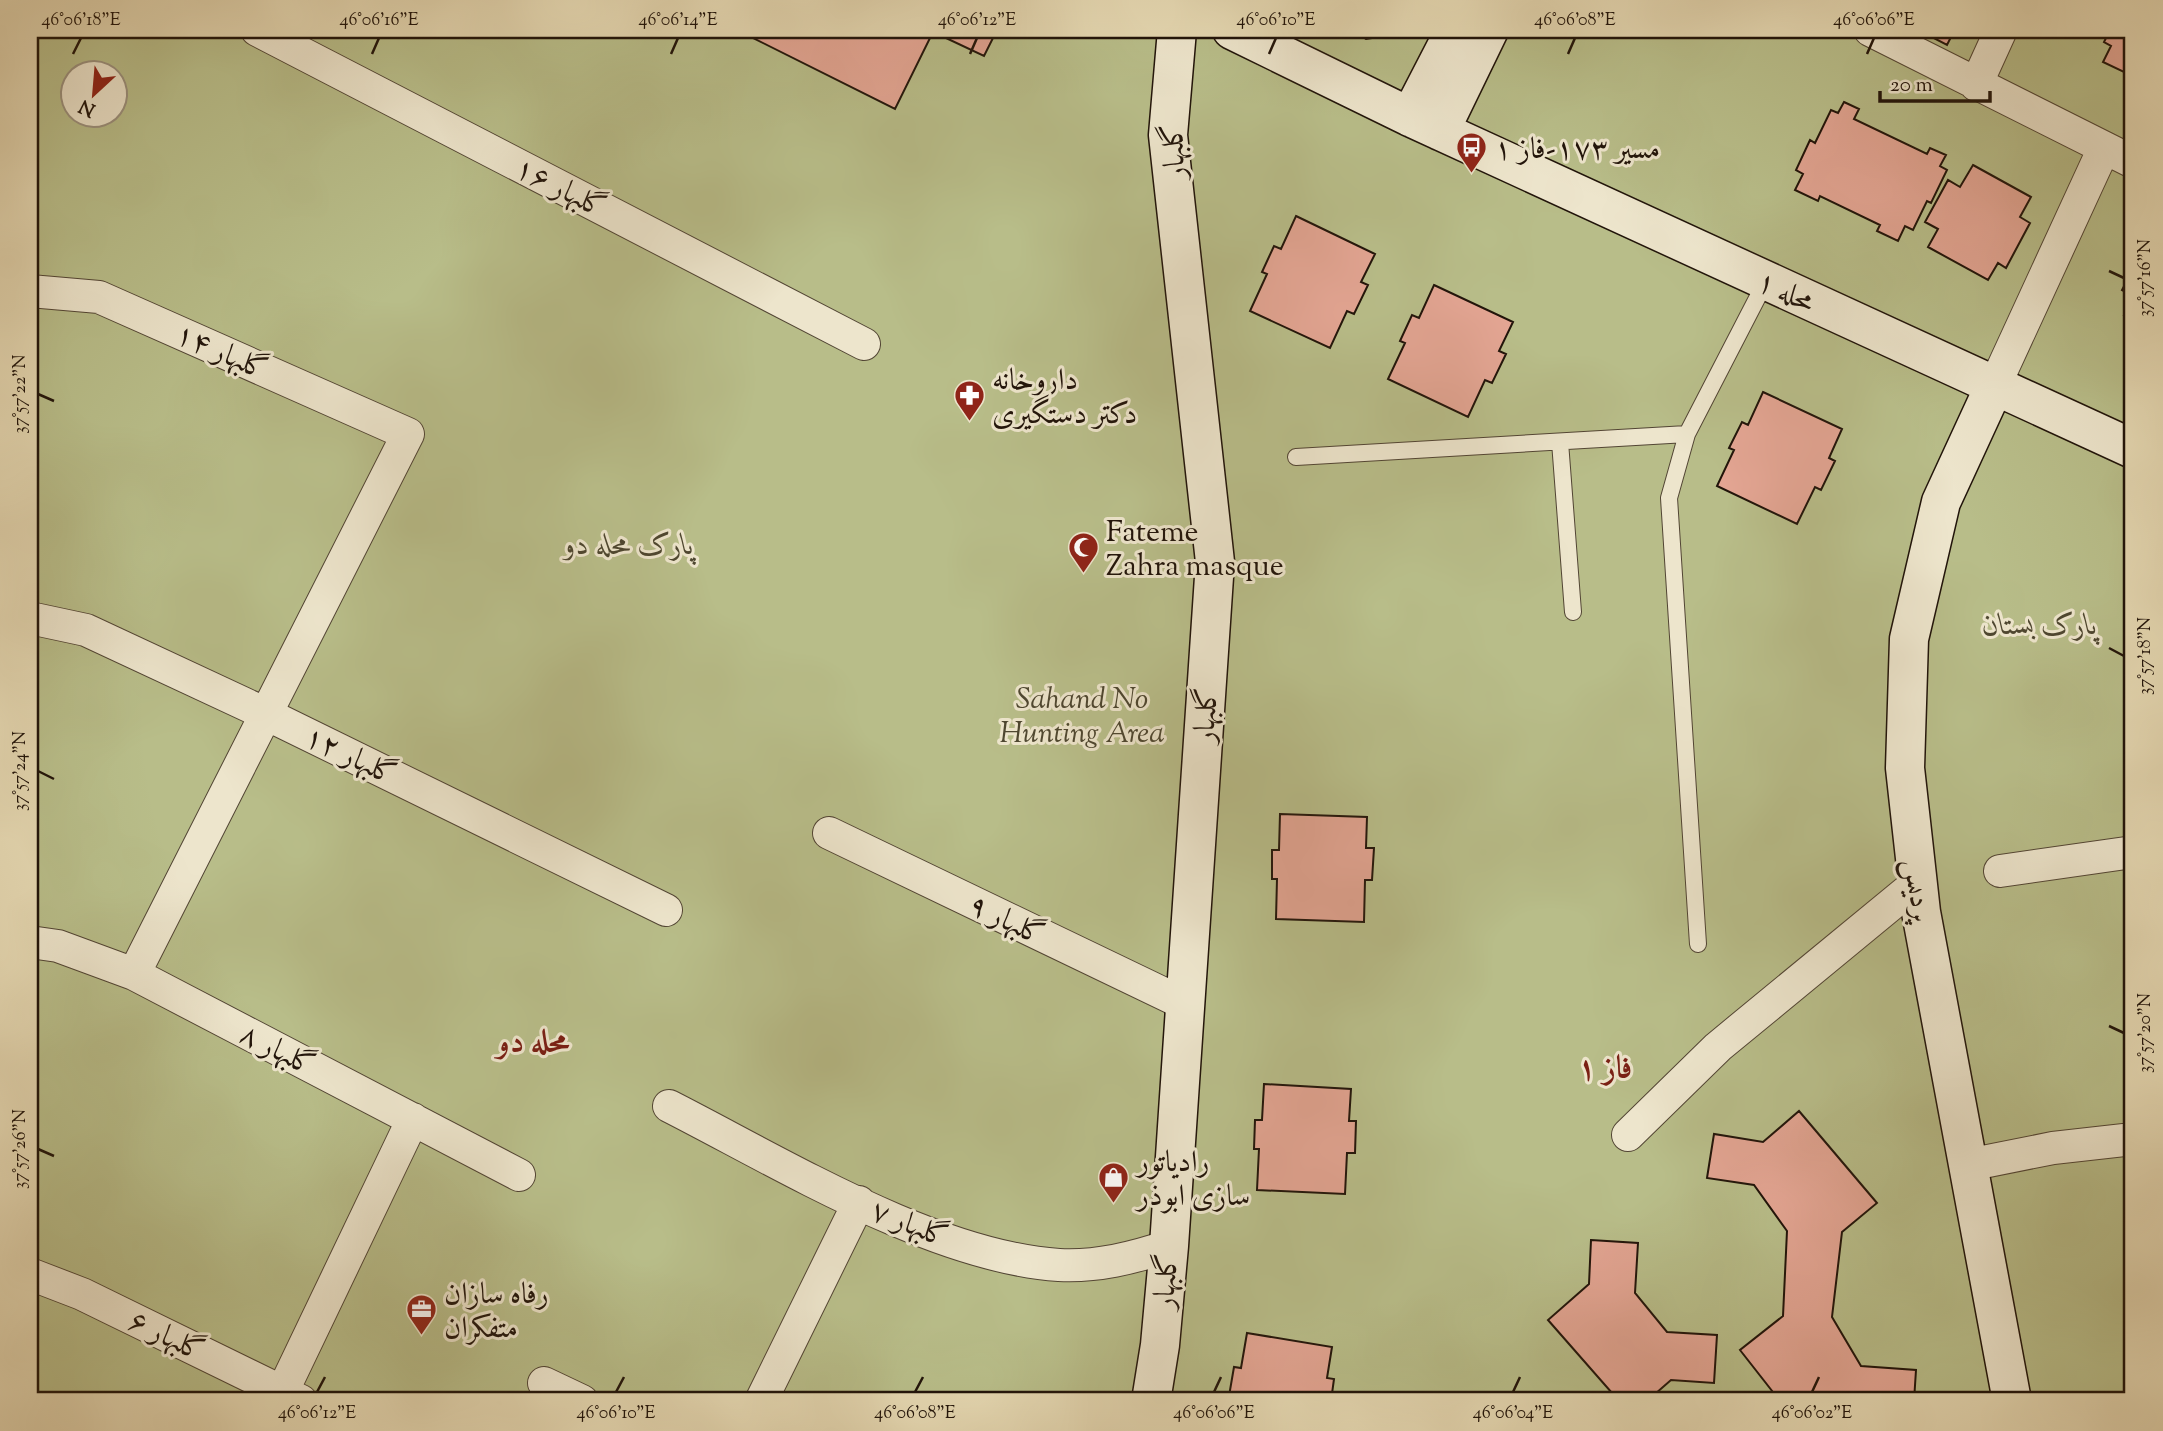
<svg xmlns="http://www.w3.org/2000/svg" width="2163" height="1431" font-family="'Sorts Mill Goudy',Amiri,serif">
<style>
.green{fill:#b8bd89;stroke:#6c684a;stroke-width:2;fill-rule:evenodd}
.building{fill:#e3a593;stroke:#21140a;stroke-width:2}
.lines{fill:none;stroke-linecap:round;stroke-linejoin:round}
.lane-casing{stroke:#524534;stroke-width:18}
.street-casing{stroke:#524534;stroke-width:34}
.secondary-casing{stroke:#21140a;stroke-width:41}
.lane{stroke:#ede5cc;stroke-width:16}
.street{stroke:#ede5cc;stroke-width:32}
.secondary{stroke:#ede5cc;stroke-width:38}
.ticks{fill:none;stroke:#21140a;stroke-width:2.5}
.labels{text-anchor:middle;stroke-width:6;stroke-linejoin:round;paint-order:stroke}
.poi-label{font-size:30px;fill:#21140a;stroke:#ede5cc;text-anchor:start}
.street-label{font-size:30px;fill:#21140a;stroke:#ede5cc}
.park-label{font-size:30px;font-style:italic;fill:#4e4730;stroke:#ede5cc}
.neighbourhood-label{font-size:32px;font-weight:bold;fill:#7a1f14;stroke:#ede5cc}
.neatline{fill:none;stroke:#21140a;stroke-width:2.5}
.ticks-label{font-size:18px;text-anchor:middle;fill:#21140a}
</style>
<rect width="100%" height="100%" fill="#e4d7b1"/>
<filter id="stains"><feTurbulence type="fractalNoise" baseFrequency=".00286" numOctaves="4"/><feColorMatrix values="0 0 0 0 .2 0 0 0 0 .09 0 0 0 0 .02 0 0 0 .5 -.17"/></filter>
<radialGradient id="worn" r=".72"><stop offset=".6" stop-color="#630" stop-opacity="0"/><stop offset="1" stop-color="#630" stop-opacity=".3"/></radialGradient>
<path class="green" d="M30,30H2133V1401H30ZM74,74H116V116H74Z"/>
<path class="building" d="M737,30H929L933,32L895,109Z
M929,30H997L984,56Z
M1352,30H1394L1391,35L1366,39Z
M1928,30H1964L1962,34L1954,31L1947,45L1926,34Z
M2110,30H2133V71L2128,68L2126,73L2103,62L2111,46L2104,42Z
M1844,102L1859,109L1854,119L1927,154L1930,148L1946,155L1940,166L1947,170L1931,203L1927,201L1913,230L1905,226L1898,241L1877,231L1880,225L1820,196L1818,201L1795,190L1803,174L1796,170L1810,140L1815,143L1831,110L1838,113Z
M1973,165L2031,197L2020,217L2030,223L2006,268L1998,263L1988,280L1928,247L1938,229L1925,222L1948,180L1960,187Z
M1296,216L1375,254L1361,282L1368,285L1354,314L1347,311L1330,348L1250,311L1267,274L1262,272L1274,246L1281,249Z
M2133,269V296L2122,290Z
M1434,285L1513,322L1499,351L1506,354L1492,383L1485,380L1468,417L1388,379L1405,343L1400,341L1412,315L1419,318Z
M2133,298V320L2124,315Z
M1763,392L1842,429L1829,458L1835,461L1821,490L1815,487L1797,524L1717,486L1734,450L1729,448L1742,422L1748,425Z
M1280,814L1367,817L1366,848H1374L1372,880H1365L1364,922L1276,919L1277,879H1272V850H1279Z
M1264,1084L1351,1089L1349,1121H1356L1355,1153H1347L1345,1194L1257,1190L1259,1149H1254L1255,1120H1262Z
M1799,1111L1877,1203L1842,1232L1832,1317L1861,1366L1916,1370L1914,1401H1780L1740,1350L1783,1316L1787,1231L1754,1185L1707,1178L1714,1134L1763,1142Z
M1591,1240L1638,1243L1635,1293L1667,1332L1717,1335L1714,1383L1671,1380L1647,1401H1619L1548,1320L1589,1284Z
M1247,1333L1332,1347L1327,1378L1334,1379L1331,1401H1234V1396H1229L1234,1367L1241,1368Z"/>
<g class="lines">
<defs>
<path id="lane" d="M1560,442L1573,612
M1296,457L1687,434
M1698,944L1669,498L1687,434L1766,281"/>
<path id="street" d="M257,30L864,344
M1870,30L2133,162
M1976,85L2001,30
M30,291L99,297L408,434L134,974
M1994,387L2104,148
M30,618L86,630L264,713L666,910
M829,833L1185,1004
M2000,871L2133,852
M30,942L58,946L134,974L519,1175
M669,1106C781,1163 934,1257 1059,1265C1097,1267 1133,1258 1169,1246
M1628,1135L1718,1047L1916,884
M1968,1165L2053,1148L2133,1139
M30,1274L82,1294L301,1401
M544,1383L582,1401
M278,1401L413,1119
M761,1401L859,1202"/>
<path id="secondary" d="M1232,30L1410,117L2133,449
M1410,117L1455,30
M1440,131L1489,30
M1994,387L1941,502L1909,639L1905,768L1921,912L2012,1401
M1151,1401L1160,1345L1169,1246L1215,562L1168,135L1177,30"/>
</defs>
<use href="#lane" class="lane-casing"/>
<use href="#street" class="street-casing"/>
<use href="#secondary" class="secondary-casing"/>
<use href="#lane" class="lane"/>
<use href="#street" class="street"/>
<use href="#secondary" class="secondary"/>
</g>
<path class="ticks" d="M73,54L81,38M372,54L379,38M671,54L678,38M970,54L977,38M1269,54L1276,38M1568,54L1575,38M1867,54L1874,38M2109,271L2124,278M38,394L54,401M2109,648L2124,656M38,771L54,779M2109,1026L2124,1033M38,1149L54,1156M317,1392L325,1377M616,1392L624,1377M915,1392L923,1377M1214,1392L1221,1377M1513,1392L1520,1377M1812,1392L1819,1377"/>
<defs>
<symbol id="bus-pin" viewBox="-11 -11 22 30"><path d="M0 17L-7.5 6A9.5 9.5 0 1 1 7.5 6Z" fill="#8f2418" stroke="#ede5cc"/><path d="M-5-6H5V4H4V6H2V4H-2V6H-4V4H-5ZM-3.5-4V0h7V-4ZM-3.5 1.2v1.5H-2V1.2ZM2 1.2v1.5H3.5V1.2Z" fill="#fff"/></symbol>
<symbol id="pharmacy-pin" viewBox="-11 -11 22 30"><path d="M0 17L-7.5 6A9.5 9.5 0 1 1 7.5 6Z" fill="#8f2418" stroke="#ede5cc"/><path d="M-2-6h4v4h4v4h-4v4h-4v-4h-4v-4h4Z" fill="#fff"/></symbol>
<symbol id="mosque-pin" viewBox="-11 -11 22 30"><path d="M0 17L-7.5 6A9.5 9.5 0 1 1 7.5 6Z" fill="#8f2418" stroke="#ede5cc"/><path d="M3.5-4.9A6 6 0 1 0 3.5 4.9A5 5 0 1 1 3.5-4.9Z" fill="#fff"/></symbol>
<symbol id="shop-pin" viewBox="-11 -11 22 30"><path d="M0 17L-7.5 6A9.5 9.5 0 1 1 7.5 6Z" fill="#8f2418" stroke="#ede5cc"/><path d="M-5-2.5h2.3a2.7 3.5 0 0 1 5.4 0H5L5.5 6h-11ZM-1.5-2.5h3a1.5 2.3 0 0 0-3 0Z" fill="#fff"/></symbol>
<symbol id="office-pin" viewBox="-11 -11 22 30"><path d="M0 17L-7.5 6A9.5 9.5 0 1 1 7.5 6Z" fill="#8f2418" stroke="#ede5cc"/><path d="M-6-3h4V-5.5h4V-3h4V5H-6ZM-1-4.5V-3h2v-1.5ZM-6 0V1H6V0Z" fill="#fff"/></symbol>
</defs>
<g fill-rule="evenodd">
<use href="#bus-pin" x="1454" y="130" width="35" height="47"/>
<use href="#pharmacy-pin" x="952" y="378" width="35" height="47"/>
<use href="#mosque-pin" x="1066" y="530" width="35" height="47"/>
<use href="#shop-pin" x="1096" y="1160" width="35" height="47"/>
<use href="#office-pin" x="404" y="1292" width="35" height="47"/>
</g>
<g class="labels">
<g class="poi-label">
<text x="1494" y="158">مسیر ۱۷۳-فاز ۱</text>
<text x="992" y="389">داروخانه<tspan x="992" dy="34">دکتر دستگیری</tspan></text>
<text x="1106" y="541">Fateme<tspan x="1106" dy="34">Zahra masque</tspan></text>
<text x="1137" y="1171">رادیاتور<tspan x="1137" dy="34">سازی ابوذر</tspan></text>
<text x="444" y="1303">رفاه سازان<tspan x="444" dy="34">متفکران</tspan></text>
</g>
<g class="street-label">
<text transform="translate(1173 151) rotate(-93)" y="10">گلبهار</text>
<text transform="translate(561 187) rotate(27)" y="10">گلبهار ۱۶</text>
<text transform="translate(1786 291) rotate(25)" y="10">محله ۱</text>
<text transform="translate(222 351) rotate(24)" y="10">گلبهار ۱۴</text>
<text transform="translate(1205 715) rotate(-86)" y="10">گلبهار</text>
<text transform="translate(351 755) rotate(26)" y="10">گلبهار ۱۲</text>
<text transform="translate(1919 890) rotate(82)" y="10">پردیس</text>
<text transform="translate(1007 919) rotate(26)" y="10">گلبهار ۹</text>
<text transform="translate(278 1049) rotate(27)" y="10">گلبهار ۸</text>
<text transform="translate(910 1223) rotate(22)" y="10">گلبهار ۷</text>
<text transform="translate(1165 1281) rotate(-85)" y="10">گلبهار</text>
<text transform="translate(167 1335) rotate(26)" y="10">گلبهار ۶</text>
</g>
<g class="park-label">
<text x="629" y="554">پارک محله دو</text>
<text x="2040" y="634">پارک بستان</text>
<text x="1082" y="708">Sahand No<tspan x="1082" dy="34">Hunting Area</tspan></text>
</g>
<g class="neighbourhood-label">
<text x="533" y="1052">محله دو</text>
<text x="1605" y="1078">فاز ۱</text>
</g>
</g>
<rect width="2163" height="1431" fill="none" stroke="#e4d7b1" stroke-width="77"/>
<g transform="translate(94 94) rotate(206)"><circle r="33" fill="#ede5cc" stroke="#9b917e" stroke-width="2"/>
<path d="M0-5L12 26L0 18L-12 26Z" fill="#8f2418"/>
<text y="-10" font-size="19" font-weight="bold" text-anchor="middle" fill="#21140a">N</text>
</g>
<path d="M1880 91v10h110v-10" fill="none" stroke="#21140a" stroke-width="3.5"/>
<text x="1890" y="91" font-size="21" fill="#21140a" stroke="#ede5cc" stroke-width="5" paint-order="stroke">20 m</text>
<rect x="38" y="38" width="2086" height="1354" class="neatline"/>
<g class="ticks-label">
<text x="81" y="25">46°06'18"E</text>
<text x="379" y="25">46°06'16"E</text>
<text x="678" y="25">46°06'14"E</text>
<text x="977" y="25">46°06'12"E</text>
<text x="1276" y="25">46°06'10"E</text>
<text x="1575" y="25">46°06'08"E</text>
<text x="1874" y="25">46°06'06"E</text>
<text transform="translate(2144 278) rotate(-90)" y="6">37°57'16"N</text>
<text transform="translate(19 394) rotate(-90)" y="6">37°57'22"N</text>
<text transform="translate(2144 656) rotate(-90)" y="6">37°57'18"N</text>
<text transform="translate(19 771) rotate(-90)" y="6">37°57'24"N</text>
<text transform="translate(2144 1033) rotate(-90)" y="6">37°57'20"N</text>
<text transform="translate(19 1149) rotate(-90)" y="6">37°57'26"N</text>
<text x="317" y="1418">46°06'12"E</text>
<text x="616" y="1418">46°06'10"E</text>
<text x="915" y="1418">46°06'08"E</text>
<text x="1214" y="1418">46°06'06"E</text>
<text x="1513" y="1418">46°06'04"E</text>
<text x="1812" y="1418">46°06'02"E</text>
</g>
<rect width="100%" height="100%" filter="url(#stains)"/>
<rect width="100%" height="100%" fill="url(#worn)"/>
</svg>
